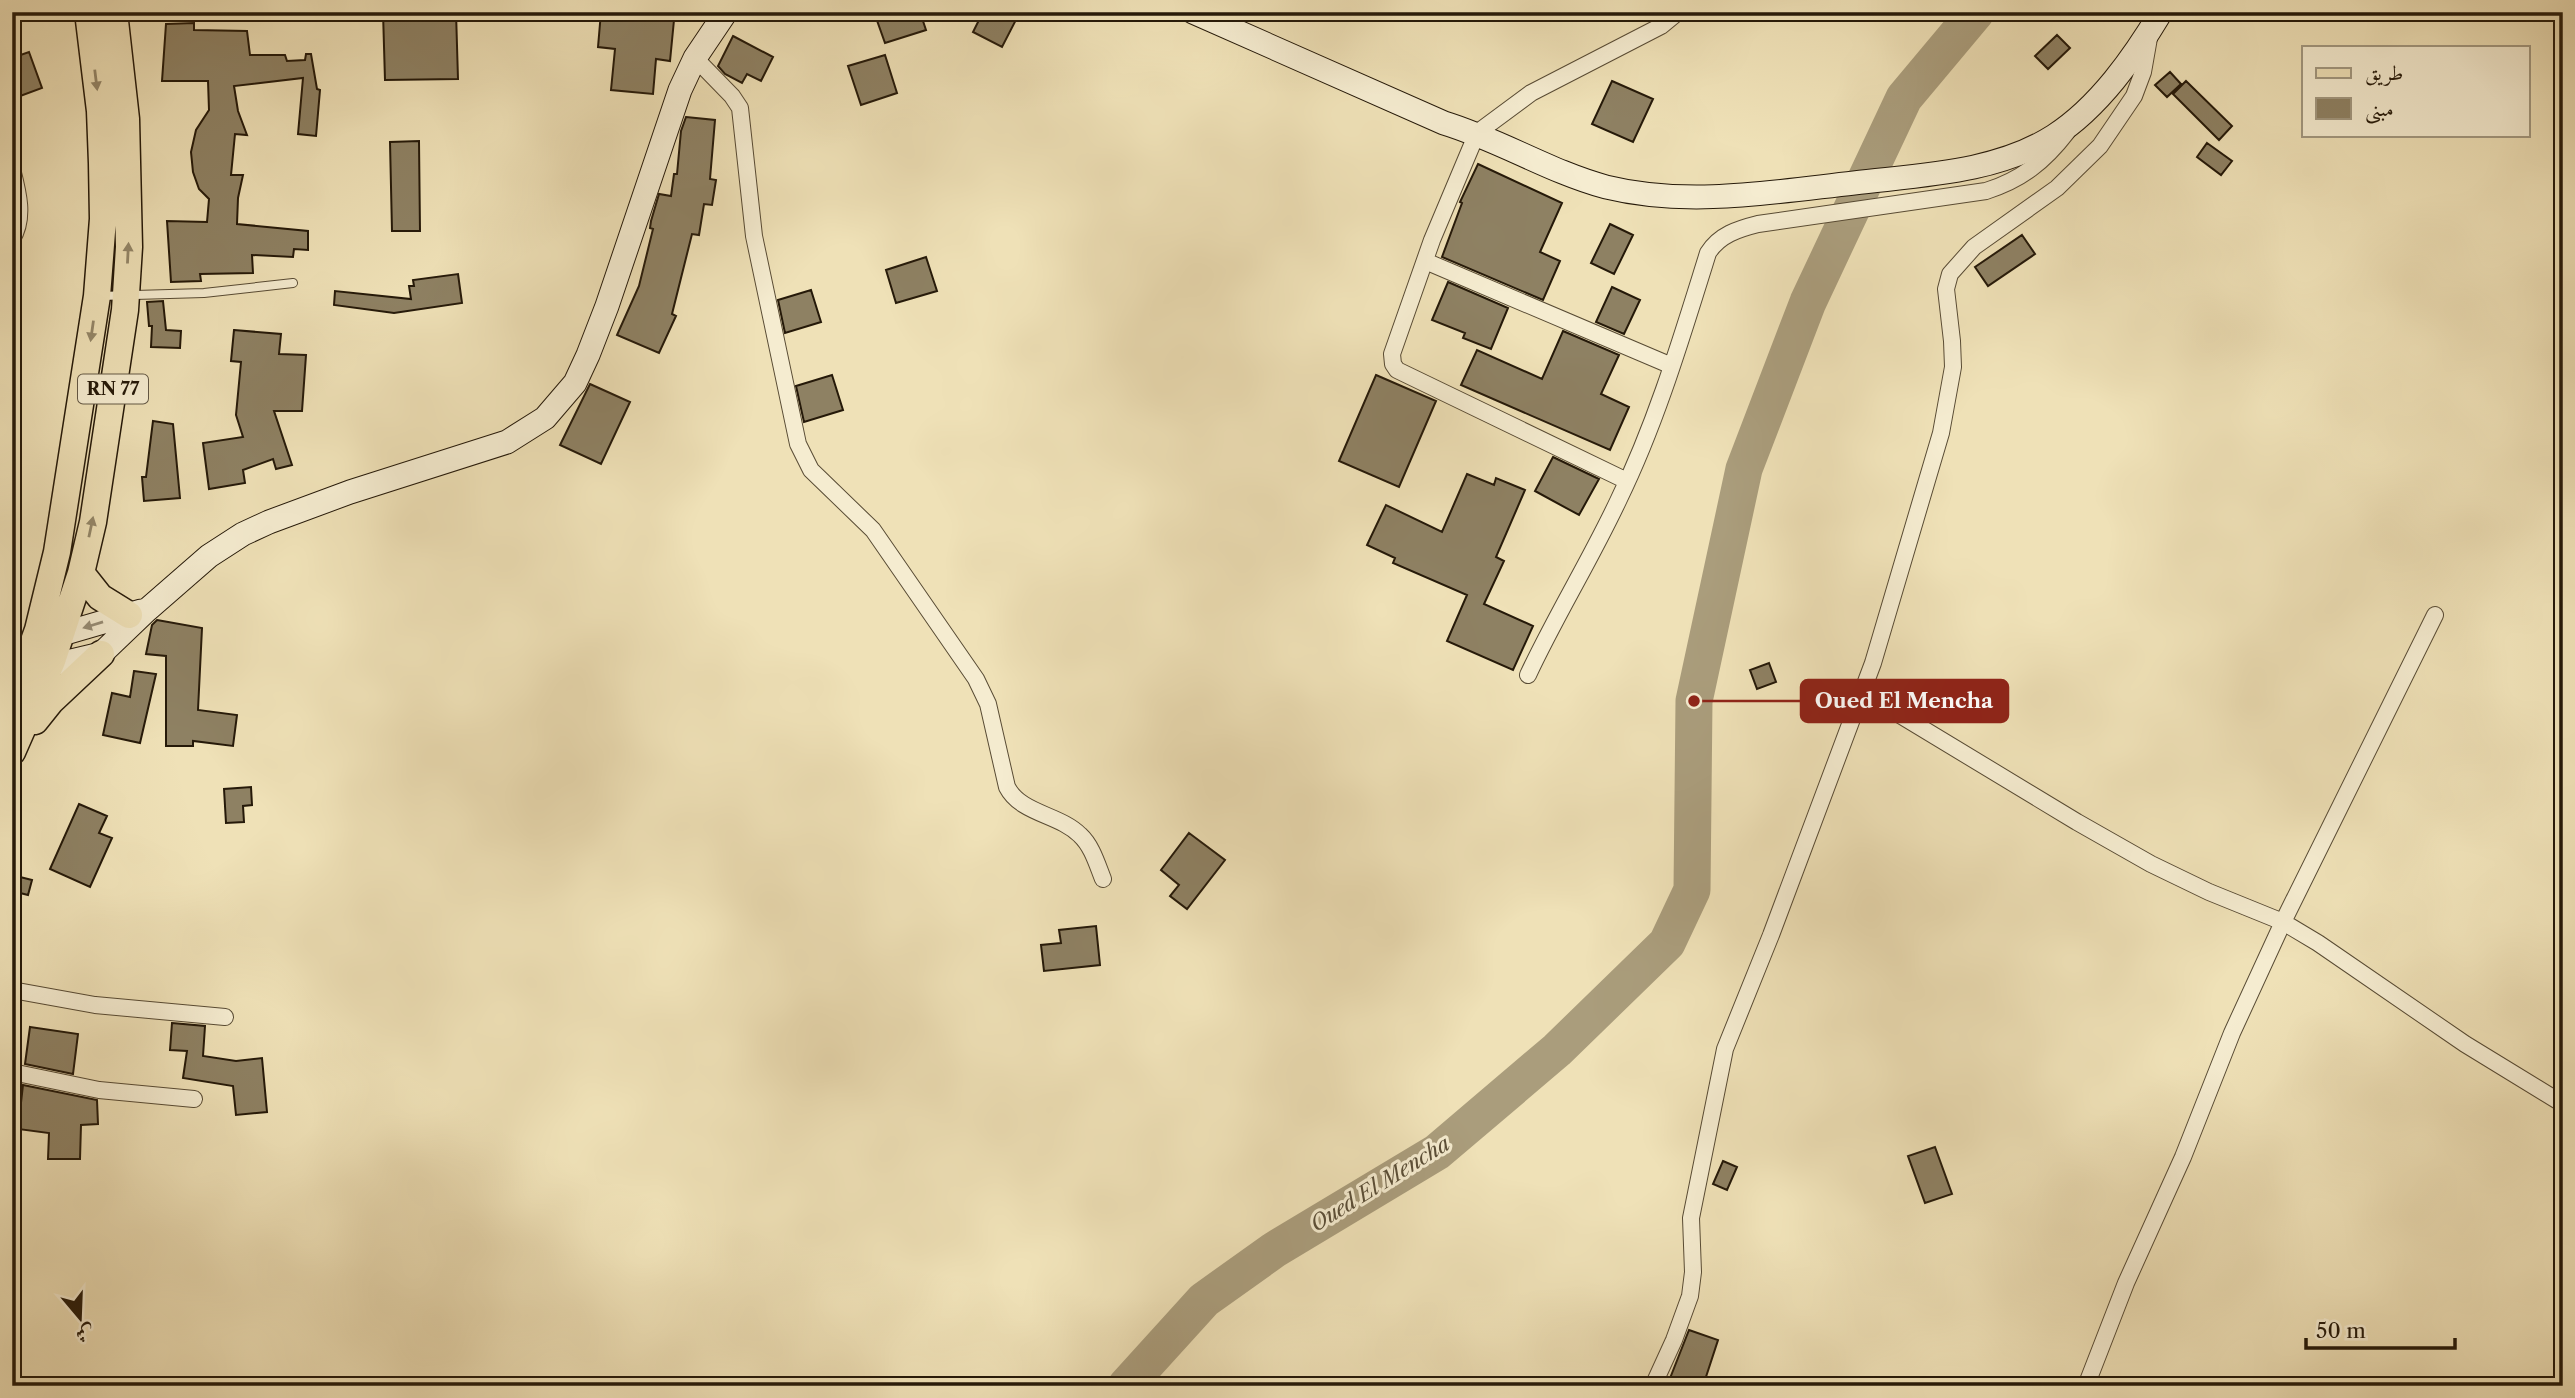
<svg xmlns="http://www.w3.org/2000/svg" width="2575" height="1398" font-family="'Libre Caslon Text',Amiri,serif">
<style>
.lines{fill:none;stroke-linecap:round;stroke-linejoin:round}
.river{stroke:#aa9d7c;stroke-width:37}
.building{fill:#8e8163;stroke:#251909;stroke-width:2}
.lane-casing{stroke:#584b34;stroke-width:10}
.street-casing{stroke:#584b34;stroke-width:18}
.secondary-casing{stroke:#251909;stroke-width:25}
.primary-casing{stroke:#251909;stroke-width:29}
.lane{stroke:#f5ecd0;stroke-width:8}
.street{stroke:#f5ecd0;stroke-width:16}
.secondary{stroke:#f5ecd0;stroke-width:23}
.primary{stroke:#efe1b7;stroke-width:26}
.oneway{fill:#948769}
.oneway2{fill:#978d76}
.labels{text-anchor:middle;stroke-width:6;stroke-linejoin:round;paint-order:stroke}
.shield{fill:#f5ecd0;stroke:#635845;stroke-width:2}
.shield-label{font-size:18px;font-weight:bold;fill:#251909}
.water-label{font-size:21px;font-style:italic;fill:#5a4e37;stroke:#f5ecd0}
.leader{fill:none;stroke:#8f2418;stroke-width:2.5}
.callout-dot{fill:#8f2418;stroke:#f5ecd0;stroke-width:2.5}
.callout{fill:#8f2418;stroke:#8f2418;stroke-width:2.5}
.callout-label{font-size:21px;text-anchor:middle;font-weight:bold;fill:#fff}
</style>
<rect width="100%" height="100%" fill="#efe1b7"/>
<filter id="stains"><feTurbulence type="fractalNoise" baseFrequency=".00286" numOctaves="4"/><feColorMatrix values="0 0 0 0 .2 0 0 0 0 .09 0 0 0 0 .02 0 0 0 .5 -.17"/></filter>
<radialGradient id="worn" r=".72"><stop offset=".6" stop-color="#630" stop-opacity="0"/><stop offset="1" stop-color="#630" stop-opacity=".3"/></radialGradient>
<g class="lines">
<path class="river" d="M1126,1386L1204,1300L1274,1250L1437,1152L1557,1050L1667,943L1692,890L1694,701L1744,469L1808,302L1904,98L1976,12"/>
</g>
<path class="building" d="M383,12H456L458,79L385,80Z
M601,12L674,20L670,61L656,59L653,94L611,90L615,49L598,47Z
M874,12H920L926,30L885,43Z
M983,12H1020L1002,47L973,32Z
M194,23V30L247,31L250,55H285L287,61L305,60L306,54H311L317,89L320,90L316,136L298,134L303,78L234,86L238,111L247,135L235,134L231,175H243L238,198L237,224L308,231V250L294,249L293,257L252,255L253,273L200,274L201,281L171,282L167,221L207,222L209,199L199,189L193,172L191,152L196,130L209,110L208,81H162L166,24Z
M2057,35L2070,48L2048,69L2035,56Z
M733,36L773,57L761,81L747,74L742,83L725,74L718,66Z
M29,52L42,88L12,99V58Z
M885,55L897,93L861,105L848,66Z
M2170,72L2181,84L2167,97L2155,85Z
M1612,81L1653,99L1633,142L1592,124Z
M2186,81L2232,126L2219,140L2173,94Z
M686,117L715,120L710,179L716,180L712,205L704,204L699,235L692,234L672,314L676,316L659,353L617,335L639,286L653,229L650,228L651,221L659,194L671,196L674,174H677L681,131Z
M419,141L420,231H392L390,142Z
M2207,143L2232,161L2221,175L2197,157Z
M1478,164L1562,203L1540,252L1560,261L1543,300L1442,257L1462,203L1460,202Z
M1610,224L1633,235L1614,274L1591,263Z
M2022,235L2035,254L1988,286L1975,267Z
M926,257L937,291L896,303L886,270Z
M458,274L462,303L394,313L334,305L335,291L411,299L409,286H414L413,280Z
M1448,282L1508,308L1491,349L1463,338L1465,333L1432,320Z
M1612,287L1640,300L1624,334L1596,322Z
M811,290L821,322L785,333L778,300Z
M163,301L166,330L181,331L180,348L151,347L152,326H149L147,302Z
M234,330L281,334L279,354L306,355L302,411H274L292,465L276,469L273,459L243,470L245,483L209,489L203,443L243,437L236,415L241,362L231,361Z
M1563,331L1619,355L1601,394L1629,407L1610,450L1461,385L1477,350L1542,379Z
M832,375L843,410L804,422L796,386Z
M1376,375L1436,401L1399,487L1339,461Z
M590,384L630,402L601,464L560,445Z
M153,421L173,424L180,498L144,501L142,477H146Z
M1553,457L1599,479L1579,515L1535,491Z
M1467,474L1494,485L1496,478L1525,490L1496,557L1504,561L1484,604L1533,626L1513,670L1447,641L1467,595L1393,563L1395,558L1367,545L1386,505L1442,532Z
M157,620L202,628L198,710L237,715L233,746L193,741V746H166V656L146,654L152,625Z
M1769,663L1776,682L1757,689L1750,670Z
M134,671L156,674L140,743L103,735L112,693L130,697Z
M251,787L252,805L243,806L244,822L226,823L224,789Z
M79,804L107,816L99,833L112,838L90,887L50,869Z
M1189,833L1225,860L1187,909L1170,896L1179,885L1161,870Z
M12,875L32,880L28,895L12,891Z
M1096,926L1100,965L1044,971L1041,945L1061,943L1059,930Z
M172,1023L205,1026L203,1056L236,1061L262,1058L267,1112L236,1115L233,1086L183,1078L187,1051L170,1050Z
M30,1027L78,1034L73,1074L25,1064Z
M23,1085L97,1100L98,1124L81,1125L80,1159H48L49,1133L18,1129Z
M1935,1147L1952,1194L1925,1203L1908,1156Z
M1723,1161L1737,1167L1727,1190L1713,1184Z
M1689,1330L1718,1340L1703,1386H1667Z"/>
<g class="lines">
<defs>
<path id="lane" d="M100,296L204,293L293,283"/>
<path id="street" d="M695,58L732,96L740,108L754,236L798,444L811,470L873,530L976,679L988,704L1007,787C1021,814 1059,814 1080,835C1092,846 1097,864 1103,879
M12,169C18,192 25,218 12,239
M1425,261L1672,366
M1627,481L1397,370L1393,364L1392,354L1432,240L1477,133L1531,93L1661,26L1678,12
M1528,675C1556,615 1591,559 1619,499C1657,421 1682,336 1708,253C1719,235 1738,229 1758,224L1986,191C2021,180 2044,162 2067,132
M1862,692L2077,822L2151,864L2209,892L2283,922L2318,943L2465,1044L2563,1104
M12,990L95,1005L225,1017
M12,1072L99,1090L194,1099
M1653,1386L1674,1340L1690,1296L1693,1272L1691,1218L1725,1049L1771,935L1873,663L1941,433L1953,367L1952,341L1946,289L1950,274L1974,247L2057,188L2100,146L2134,96L2143,72L2149,38
M2086,1386L2126,1283L2183,1157L2232,1033L2283,922L2435,615"/>
<path id="secondary" d="M1193,12L1444,123C1500,140 1550,172 1606,187C1687,207 1773,192 1854,183C1920,175 1996,173 2054,136C2099,107 2134,57 2161,12
M45,631L69,632L141,611
M37,656L63,663L101,654L147,610L209,556L243,534L269,522L350,492L507,442L545,418L575,383L588,355L607,306L680,90L695,58L726,12"/>
<path id="primary" d="M81,573L100,597L129,615
M12,702L38,630L57,552L97,296L103,219L102,163L100,111L88,12
M35,721L51,701L101,654
M12,752L52,661L81,573L93,522L125,310L129,247L126,119L114,12"/>
</defs>
<use href="#lane" class="lane-casing"/>
<use href="#street" class="street-casing"/>
<use href="#secondary" class="secondary-casing"/>
<use href="#primary" class="primary-casing"/>
<use href="#lane" class="lane"/>
<use href="#street" class="street"/>
<use href="#secondary" class="secondary"/>
<use href="#primary" class="primary"/>
</g>
<defs><path id="oneway-solid" d="M-6-.8H1V-3.2L6.5 0L1 3.2V.8H-6Z" transform="scale(1.75)"/></defs>
<g class="oneway">
<use href="#oneway-solid" transform="translate(96 80) rotate(83)"/>
<use href="#oneway-solid" transform="translate(128 253) rotate(-87)"/>
<use href="#oneway-solid" transform="translate(92 331) rotate(98)"/>
<use href="#oneway-solid" transform="translate(91 527) rotate(-78)"/>
</g>
<use class="oneway2" href="#oneway-solid" transform="translate(93 625) rotate(163)"/>
<g class="labels">
<rect class="shield" x="78" y="374.5" width="70" height="29" rx="5"/>
<g class="shield-label">
<text x="113" y="395">RN 77</text>
</g>
<g class="water-label">
<text transform="translate(1380 1184) rotate(-32)" y="7">Oued El Mencha</text>
</g>
</g>
<path class="leader" d="M1694 701L1801 701"/>
<circle class="callout-dot" cx="1694" cy="701" r="7"/>
<rect class="callout" x="1801" y="680" width="207" height="42" rx="7"/>
<g class="callout-label">
<text x="1904" y="708">Oued El Mencha</text>
</g>
<rect width="2575" height="1398" fill="none" stroke="#efe1b7" stroke-width="42"/>
<rect x="14" y="14" width="2547" height="1370" fill="none" stroke="#251909" stroke-width="3.5"/>
<rect x="21" y="21" width="2533" height="1356" fill="none" stroke="#251909" stroke-width="2"/>
<rect x="2302" y="46" width="228" height="91" fill="#f5ecd0" stroke="#a29880" stroke-width="2"/>
<rect x="2316" y="68" width="35" height="10" fill="#efe1b7" stroke="#a29880" stroke-width="2"/>
<text x="2365" y="80" font-size="21" fill="#251909">طريق</text>
<rect x="2316" y="98" width="35" height="21" fill="#8e8163" stroke="#a29880" stroke-width="2"/>
<text x="2365" y="116" font-size="21" fill="#251909">مبنى</text>
<g transform="translate(80 1318) rotate(161)" stroke="#f5ecd0" stroke-width="5" paint-order="stroke">
<path d="M0-5L12 26L0 18L-12 26Z" fill="#251909"/>
<text y="-10" font-size="19" font-weight="bold" text-anchor="middle" fill="#251909">ش</text>
</g>
<path d="M2306 1338v10h149v-10" fill="none" stroke="#251909" stroke-width="3.5"/>
<text x="2316" y="1338" font-size="21" fill="#251909" stroke="#f5ecd0" stroke-width="5" paint-order="stroke">50 m</text>
<rect width="100%" height="100%" filter="url(#stains)"/>
<rect width="100%" height="100%" fill="url(#worn)"/>
</svg>
